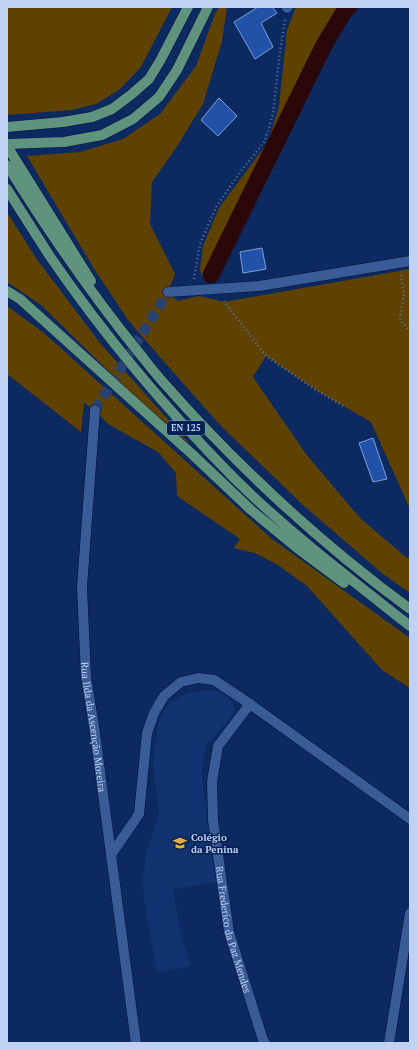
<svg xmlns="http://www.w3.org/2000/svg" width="417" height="1050" font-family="'PT Serif',serif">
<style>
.built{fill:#11336f}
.green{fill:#5f4200}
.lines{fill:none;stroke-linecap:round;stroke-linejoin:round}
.canal{stroke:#2a0709;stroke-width:17}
.building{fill:#2152a8;stroke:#7ba0e0}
.minor-tunnel{stroke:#274376;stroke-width:10;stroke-dasharray:10 5;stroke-linecap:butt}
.minor-casing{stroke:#000f43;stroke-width:11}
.major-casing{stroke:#000f43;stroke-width:11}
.path{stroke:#5b74a1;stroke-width:2.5;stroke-dasharray:1 3;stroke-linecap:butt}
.minor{stroke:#3a5c96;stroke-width:10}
.major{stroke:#60937e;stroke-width:10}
.labels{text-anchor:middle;stroke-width:3;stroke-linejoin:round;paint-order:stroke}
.shield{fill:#032054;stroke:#879dc3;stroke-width:1}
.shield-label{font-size:9px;font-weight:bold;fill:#bfd2f3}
.street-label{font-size:10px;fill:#bfd2f3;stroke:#032054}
.poi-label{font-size:10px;font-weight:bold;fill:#bfd2f3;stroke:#032054;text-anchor:start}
</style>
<rect width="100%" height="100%" fill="#0c2a60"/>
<path class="built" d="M205,691H218L229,698L233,704L234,711L230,719L218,731L208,743L203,759L202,778L216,882L173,890L181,935L191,966L157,973L144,899L143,879L145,859L159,812L153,765L158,725L163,712L171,703L180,696L191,692Z"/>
<path class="green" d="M7,7H172L141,67L119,90L96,104L72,110L7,115Z
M219,7H227L222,41L203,104L176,148L152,182L150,224L175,274L168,292L178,301L199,296L224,302L410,269V509L371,422L316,390L266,356L253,377L306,454L360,518L407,558L410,556V593L383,574L303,505L222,427L166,364L128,320L93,267L27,156L80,152L123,139L160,114L196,66L215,14Z
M296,7H339L320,35L272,139L202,278L200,269L203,246L219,208L268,142L279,106L287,30Z
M7,212L36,258L100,343L188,442L184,445L41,305L7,282Z
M7,306L44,333L272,539L410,638V688L382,670L307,586L278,565L255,553L234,548L240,539L177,496L176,473L158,452L108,424L95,410L84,403L81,432L7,374Z"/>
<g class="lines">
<path class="canal" d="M211,275L323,47L345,10L349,7"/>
</g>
<path class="building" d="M258,7H272L277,13L261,23L273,47L255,59L234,22Z
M219,98L237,116L218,136L201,120Z
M262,248L266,269L243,273L240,252Z
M373,438L387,479L373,482L359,443Z"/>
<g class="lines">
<path class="minor-tunnel" d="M95,410L168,292"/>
<defs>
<g id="minor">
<path d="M287,8L288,7"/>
<path d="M168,292L259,286L410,261"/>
<path id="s1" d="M95,410L82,587L86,677L94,726L136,1043"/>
<path id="s2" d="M250,704L218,746L212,782L213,820L229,932L263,1040L265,1043"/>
<path d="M111,855L139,814L147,733L154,713L164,696L181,682L198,678L214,680L250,704L410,819"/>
<path d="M389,1043L410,913"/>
</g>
<path id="major" d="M7,127L63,122L92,117L112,109L132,94L149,79L160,61L188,7
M7,144L64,142L102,135L133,119L159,97L177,70L208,7
M7,146L91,281
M7,165C47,229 89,291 136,349C145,360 153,371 163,382C237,466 320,543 410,609
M7,189C21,211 35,233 49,255C103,334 165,408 232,476C287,531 349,578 410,626
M7,291L20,299L193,455L251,510L297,548L344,583"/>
</defs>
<use href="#minor" class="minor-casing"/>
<use href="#major" class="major-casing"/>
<path class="path" d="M401,275L404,293L400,320L410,331
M194,279L200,244L216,207L241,171L265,141L273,114L279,59L285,20
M224,301L266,356L316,390L345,407"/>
<use href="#minor" class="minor"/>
<use href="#major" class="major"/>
</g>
<defs>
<symbol id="school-bare" viewBox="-9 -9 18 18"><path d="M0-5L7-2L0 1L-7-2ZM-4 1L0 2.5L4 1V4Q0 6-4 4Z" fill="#e6ac36" stroke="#032054" stroke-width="2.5" paint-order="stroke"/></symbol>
</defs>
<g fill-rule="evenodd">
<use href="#school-bare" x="170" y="833" width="20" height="20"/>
</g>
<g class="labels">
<rect class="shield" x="167" y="421" width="38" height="14" rx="3"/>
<g class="shield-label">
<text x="186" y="431">EN 125</text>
</g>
<g class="street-label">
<text dy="4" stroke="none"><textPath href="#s1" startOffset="318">Rua Ilda da Ascenção Moreira</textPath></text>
<text dy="4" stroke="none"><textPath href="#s2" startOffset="239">Rua Frederico da Paz Mendes</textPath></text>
</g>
<g class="poi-label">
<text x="191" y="841">Colégio<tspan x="191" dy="12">da Penina</tspan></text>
</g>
</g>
<rect width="417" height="1050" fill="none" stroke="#bfd2f3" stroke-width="16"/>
</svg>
